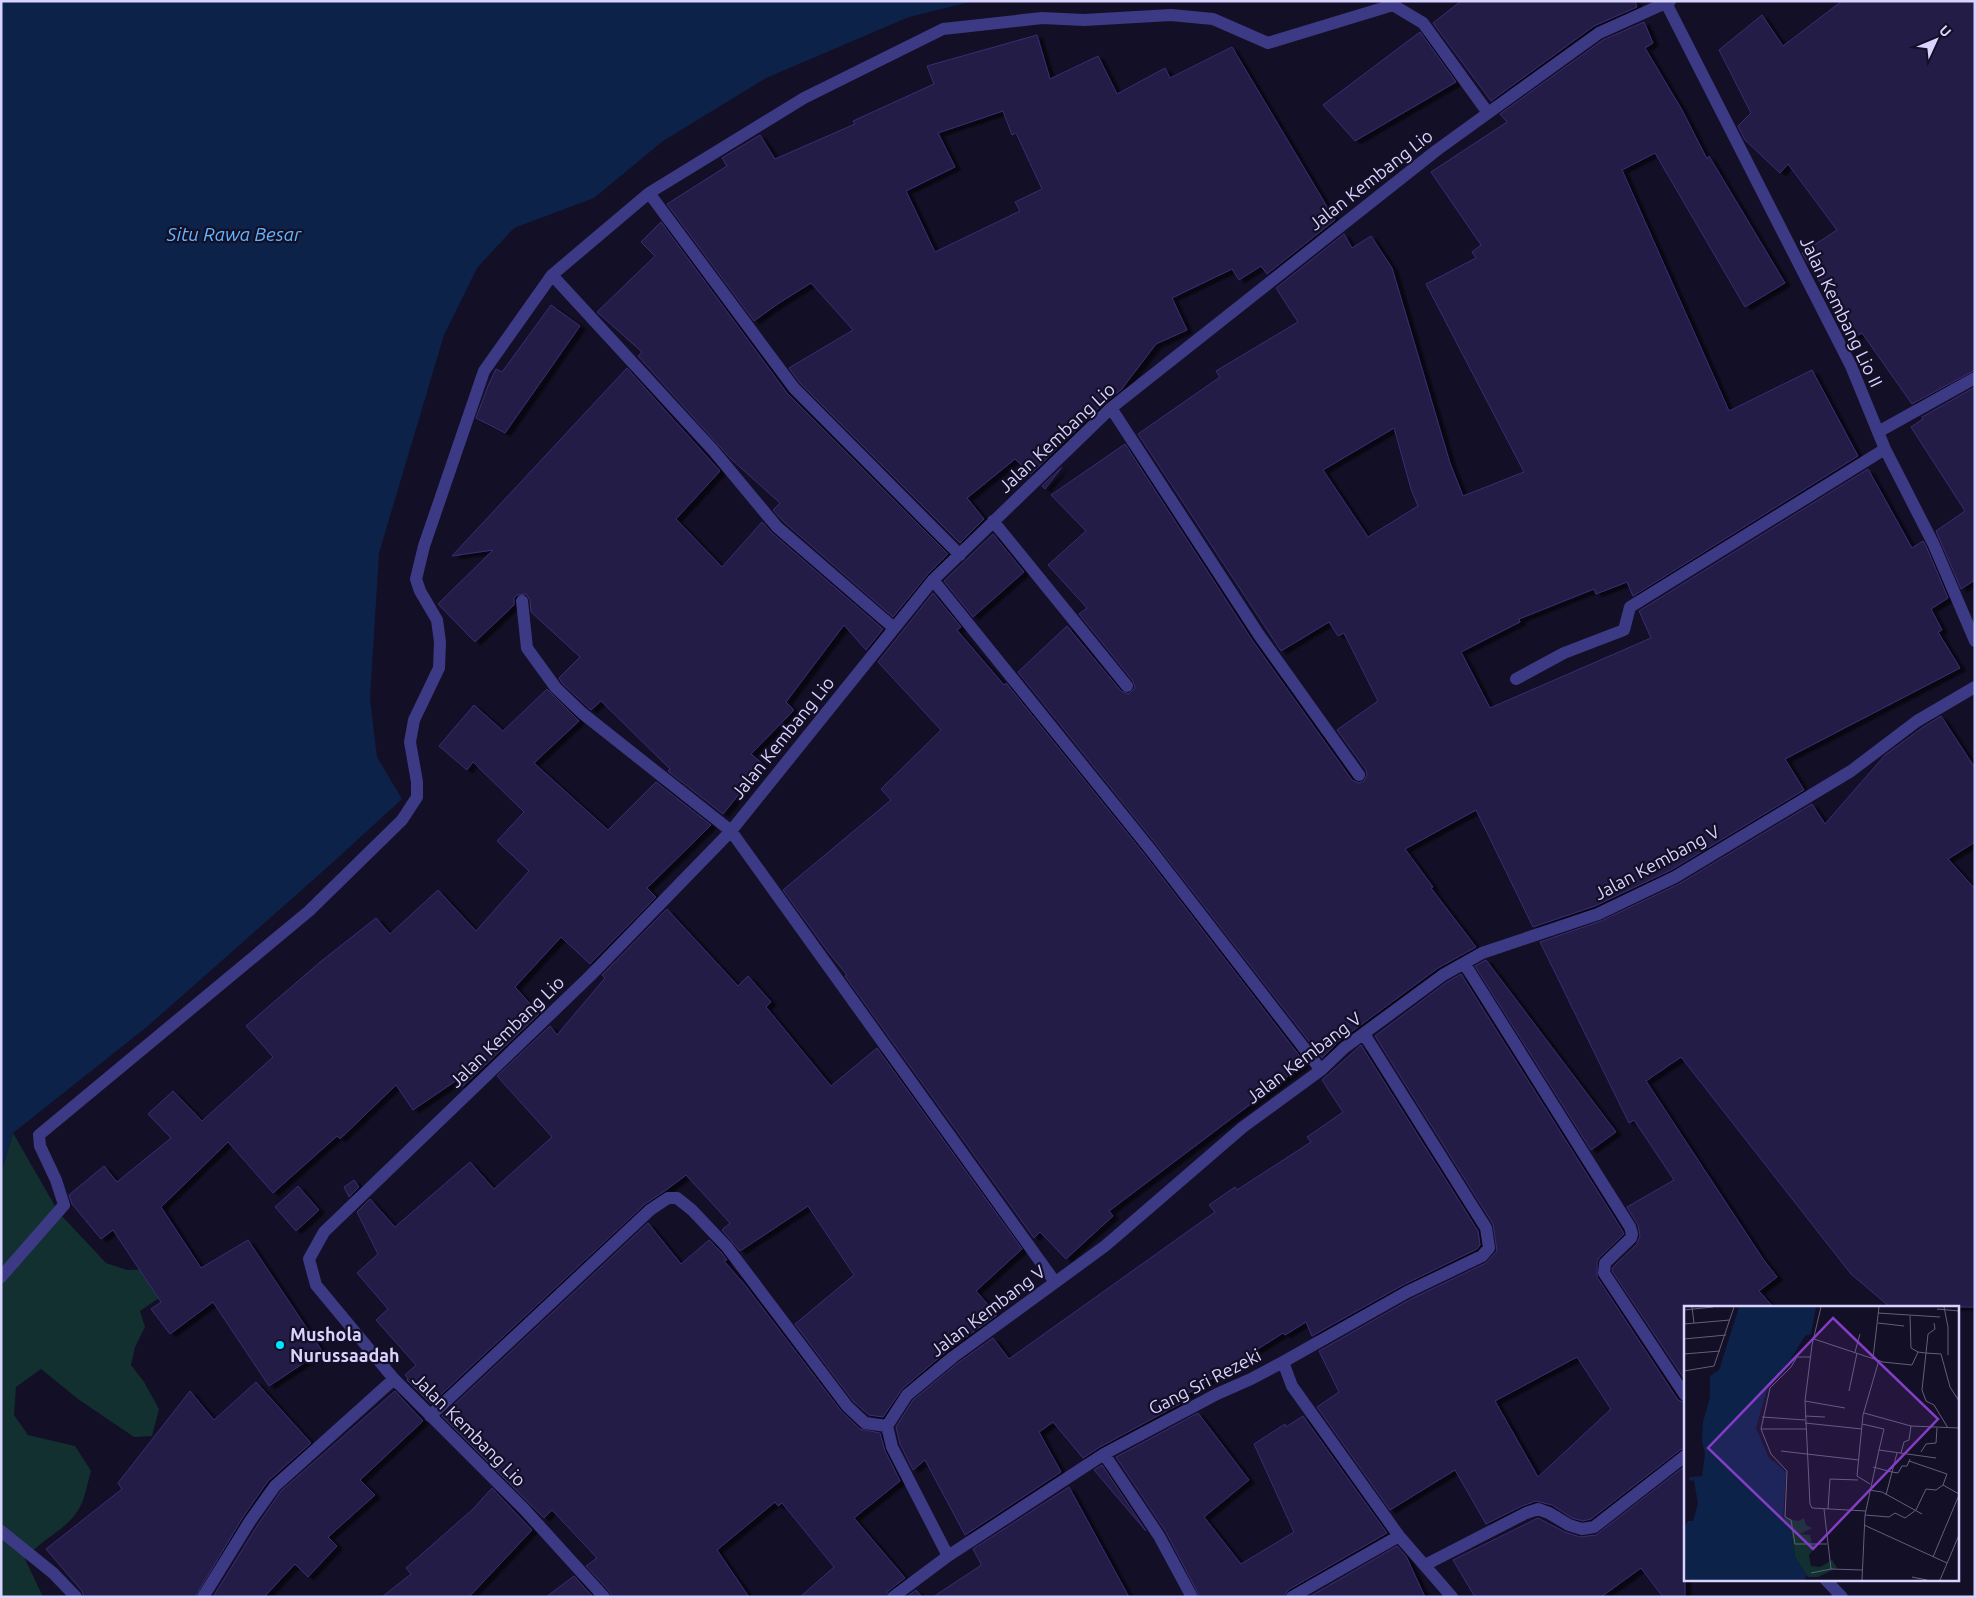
<svg xmlns="http://www.w3.org/2000/svg" width="1976" height="1598" font-family="Ubuntu,sans-serif">
<style>
.green{fill:#12302f}
.water{fill:#0c2248}
.building{fill:#241b47;stroke:#3b2d73;fill-rule:evenodd;filter:url(#shadow)}
.lines{fill:none;stroke-linecap:round;stroke-linejoin:round}
.minor{stroke:#3d3a85;stroke-width:12}
.poi-dot{fill:#00e5ff;stroke:#130f26;stroke-width:2}
.labels{text-anchor:middle;stroke-width:4.5;stroke-linejoin:round;paint-order:stroke}
.street-label{font-size:18px;fill:#d9d4ff;stroke:#130f26}
.poi-label{font-size:18px;font-weight:bold;fill:#d9d4ff;stroke:#130f26;text-anchor:start}
.water-label{font-size:19px;font-style:italic;fill:#62b6ff;stroke:#130f26}
.inset-road{fill:none;stroke:#625e7d;stroke-width:1}
.view{fill:#843dc5;fill-opacity:0.15;stroke:#843dc5;stroke-width:2.5}
.inset-edge{fill:none;stroke:#d9d4ff;stroke-width:2.5}
</style>
<defs>
<filter id="shadow"><feDropShadow dx="5.5" dy="3" stdDeviation="1" flood-color="#0009"/></filter>
</defs>
<rect width="100%" height="100%" fill="#130f26"/>
<path class="green" d="M13,1133L59,1213L106,1263L127,1270L158,1269L173,1288L140,1311L145,1327L135,1347L131,1365L144,1382L159,1409L152,1436L134,1437L78,1399L41,1369L16,1387L14,1415L28,1435L75,1446L91,1471C87,1484 85,1501 77,1512C64,1531 39,1541 25,1559L43,1597H1V1173Z"/>
<path class="water" d="M1,1H974L909,17L766,78L663,141L594,198L514,228L477,268L444,335L379,553L370,699L377,757L402,799L331,864L148,1026L13,1133L1,1173Z"/>
<path class="building" d="M1461,1H1635L1637,7L1594,26L1491,101L1433,23Z
M1842,1H1975V370L1912,404L1862,333L1855,337L1805,258L1802,253L1837,230L1788,164L1780,173L1745,140L1738,126L1751,113L1719,50L1762,15L1783,46Z
M1644,22L1653,43L1645,48L1682,110L1707,159L1709,156L1785,283L1745,307L1655,153L1622,170L1729,411L1812,370L1858,456L1633,596L1627,582L1596,594L1594,589L1519,619L1520,622L1461,652L1490,708L1651,638L1639,611L1868,469L1912,548L1923,541L1926,546L1948,598L1931,609L1942,630L1938,632L1960,668L1785,759L1804,790L1671,870L1595,906L1533,927L1476,810L1405,849L1433,887L1431,888L1476,947L1438,968L1339,1041L1322,1058L1156,844L1018,672L1067,626L1121,691L1129,694L1135,688L1133,681L1079,614L1087,608L1048,565L1086,531L1051,495L1125,444L1252,640L1352,780L1359,783L1364,781L1367,775L1366,770L1337,730L1378,701L1344,633L1338,636L1329,622L1281,651L1138,434L1220,377L1216,371L1298,322L1276,288L1344,234L1352,248L1371,236L1392,268L1450,463L1463,496L1524,472L1426,284L1476,258L1472,252L1481,245L1431,172L1507,122L1500,114L1603,40ZM1394,428L1411,489L1418,506L1368,537L1323,470Z
M1420,32L1456,82L1355,141L1323,105Z
M1037,35L1050,79L1098,56L1117,94L1165,68L1170,78L1232,47L1335,220L1267,274L1261,266L1239,280L1232,269L1172,298L1187,330L1156,344L1121,390L1105,402L1031,474L1015,459L967,498L984,519L960,543L800,383L789,368L853,330L811,283L779,303L754,321L667,204L727,166L722,158L760,135L775,159L855,124L853,121L934,84L927,66ZM1003,111L1012,135L1016,133L1042,189L1015,202L1020,211L935,252L906,191L955,167L938,133Z
M661,222L787,393L948,554L927,575L893,617L783,521L773,510L780,503L731,459L638,356L642,352L597,312L655,256L641,242Z
M551,305L580,326L505,433L476,418L488,386L496,369L502,372Z
M627,368L720,471L676,519L722,567L762,522L772,533L883,629L866,650L844,625L786,702L794,710L751,754L763,764L723,814L668,771L670,769L601,701L591,710L562,683L559,678L580,657L531,612L530,600L526,594L517,595L514,598V605L475,642L438,604L493,550L452,556Z
M1975,387V580L1961,589L1936,531L1965,511L1911,427L1923,419L1922,417Z
M1062,467L1045,489L1042,486Z
M993,534L1024,572L973,617L944,581Z
M933,593L961,627L957,630L1004,685L1006,683L1144,854L1305,1063L1109,1211L1113,1216L1066,1259L1040,1232L1034,1238L845,976L847,975L829,953L783,890L891,800L881,789L941,730L878,662Z
M547,689L579,721L534,763L608,830L656,782L711,825L647,888L656,897L590,964L561,937L515,987L539,1014L462,1087L457,1080L413,1110L396,1085L340,1139L337,1136L273,1193L228,1142L161,1207L201,1268L248,1240L322,1351L269,1386L213,1302L170,1334L151,1309L161,1302L113,1230L101,1239L72,1204L69,1195L104,1166L117,1182L171,1138L148,1114L173,1091L202,1121L273,1057L246,1026L319,963L376,918L390,934L438,890L476,931L529,871L497,841L524,812L473,762L467,770L439,746L474,705L503,731Z
M1941,716L1975,768V842L1948,859L1975,889V1307H1890L1851,1274L1681,1057L1646,1081L1763,1259L1777,1277L1759,1291L1773,1307H1685V1380L1612,1271L1613,1267L1637,1244L1640,1236L1638,1225L1627,1207L1674,1180L1634,1120L1629,1123L1540,942L1601,921L1679,884L1812,804L1825,824L1885,755L1922,728Z
M667,909L738,986L748,976L771,1002L766,1007L831,1086L877,1048L1022,1249L976,1291L997,1315L948,1350L902,1389L883,1417L869,1415L853,1401L795,1324L854,1275L808,1206L740,1251L722,1230L730,1223L686,1175L666,1190L645,1204L431,1404L407,1380L408,1379L405,1375L416,1365L376,1320L388,1309L357,1273L378,1254L357,1212L370,1199L395,1227L470,1162L494,1189L552,1137L497,1076L550,1026L557,1035L605,978L602,975Z
M1486,960L1616,1132L1591,1150L1475,966Z
M1461,974L1622,1230L1624,1234L1599,1258L1597,1262V1277L1678,1400L1685,1403V1448L1680,1450L1591,1519L1583,1521L1572,1518L1552,1505L1536,1501L1522,1506L1486,1524L1455,1470L1390,1510L1317,1407L1339,1392L1319,1351L1411,1299L1486,1263L1497,1251L1493,1224L1375,1036L1447,982ZM1577,1357L1611,1409L1538,1477L1495,1401Z
M1361,1045L1478,1231L1480,1245L1477,1249L1403,1285L1312,1336L1306,1322L1285,1335L1283,1333L1184,1396L1187,1400L1100,1447L1083,1458L1053,1422L1039,1432L1061,1472L965,1535L925,1460L913,1470L900,1444L896,1427L913,1400L958,1363L993,1338L1009,1359L1215,1212L1209,1205L1235,1187L1237,1190L1311,1142L1307,1137L1343,1112L1322,1080Z
M354,1180L359,1187L349,1197L344,1187Z
M298,1186L319,1210L296,1231L275,1207Z
M648,1223L681,1264L709,1240L721,1252L727,1260L724,1261L745,1285L841,1411L860,1429L880,1433L885,1451L900,1481L854,1518L905,1578L888,1591L885,1597H800L834,1567L782,1503L778,1506L775,1502L717,1550L749,1597H612L610,1592L586,1566L597,1558L552,1510L544,1518L442,1416Z
M256,1382L311,1443L268,1481L243,1517L195,1597H84L82,1591L46,1549L122,1489L118,1483L190,1391L214,1420Z
M395,1391L423,1421L360,1480L375,1495L328,1537L337,1546L308,1577L295,1564L264,1597H213L257,1526L281,1491Z
M1198,1413L1249,1480L1204,1517L1241,1564L1294,1532L1254,1444L1285,1424L1286,1427L1303,1416L1387,1533L1288,1590L1284,1597H1200L1166,1532L1116,1457Z
M1102,1465L1146,1531L1094,1470Z
M1685,1466V1597H1663L1641,1568L1601,1597H1475L1453,1560L1538,1518L1565,1532L1580,1537L1596,1535Z
M1069,1487L1129,1597H933L980,1566L981,1564L973,1549Z
M492,1488L532,1530L469,1597H382L411,1574L406,1568L473,1509Z
M1397,1546L1406,1556L1425,1597H1309Z
M574,1576L593,1597H546Z
M916,1590L922,1597H907Z"/>
<g class="lines">
<path class="minor" d="M1666,3L1851,366L1885,449L1933,543L1975,641
M649,193L794,388L960,555
M552,275L713,450L777,527L894,628
M1111,408L1259,635L1359,775
M1878,432L1975,378
M993,521L1127,686
M933,580L1150,849L1321,1070
M522,601L527,648L556,688L582,713L731,831L1055,1282
M1516,679L1564,653L1624,630L1630,607L1885,449
M1464,963L1630,1227L1632,1234L1631,1238L1605,1263L1604,1273L1685,1395
M1,1277L64,1205L56,1180L40,1146L39,1135L309,911L402,820L417,797V782L410,742L414,720L439,668L440,642L437,620L420,591L416,579L424,546L484,371L552,275L649,193L804,98L943,29L1042,18L1084,20L1171,15L1213,19L1268,43L1393,5L1423,23L1488,113
M1283,1362L1407,1292L1482,1256L1489,1248L1486,1228L1364,1034
M430,1416L650,1210L668,1198H677L692,1210L727,1247L847,1406L865,1423L887,1426
M1104,1454L1159,1536L1192,1597
M1,1531L53,1573L76,1597
M948,1556L892,1447L887,1426L907,1395L953,1357L1105,1246L1243,1127L1321,1070L1344,1048L1443,975L1482,953L1598,914L1675,877L1851,771L1917,721L1975,687
M1425,1565L1526,1513L1538,1509L1549,1513L1569,1525L1582,1529L1594,1527L1685,1456
M1825,1579L1842,1597
M203,1597L250,1521L275,1486L394,1379
M604,1597L524,1509L394,1379L316,1285L309,1259L324,1232L590,976L731,831L933,580L1111,408L1437,150L1599,33L1670,1
M893,1597L948,1556L1104,1454L1217,1394L1251,1379L1283,1362L1292,1386L1399,1536L1452,1597
M1292,1597L1399,1536"/>
</g>
<circle class="poi-dot" cx="280" cy="1345" r="5"/>
<g class="labels">
<g class="street-label">
<text transform="translate(1371 180) rotate(-38)" y="6">Jalan Kembang Lio</text>
<text transform="translate(1841 312) rotate(64)" y="6">Jalan Kembang Lio II</text>
<text transform="translate(1057 438) rotate(-43)" y="6">Jalan Kembang Lio</text>
<text transform="translate(783 738) rotate(-51)" y="6">Jalan Kembang Lio</text>
<text transform="translate(1657 863) rotate(-28)" y="6">Jalan Kembang V</text>
<text transform="translate(507 1032) rotate(-44)" y="6">Jalan Kembang Lio</text>
<text transform="translate(1304 1058) rotate(-37)" y="6">Jalan Kembang V</text>
<text transform="translate(988 1311) rotate(-37)" y="6">Jalan Kembang V</text>
<text transform="translate(1205 1382) rotate(-27)" y="6">Gang Sri Rezeki</text>
<text transform="translate(469 1430) rotate(45)" y="6">Jalan Kembang Lio</text>
</g>
<g class="poi-label">
<text x="290" y="1341">Mushola<tspan x="290" dy="21">Nurussaadah</tspan></text>
</g>
<g class="water-label">
<text x="234" y="241">Situ Rawa Besar</text>
</g>
</g>
<g transform="translate(1684 1306)">
<rect width="275" height="275" fill="#130f26"/>
<path d="M99,212L114,215L120,212L122,219L128,222L116,228L126,229L128,238L132,240L125,249L127,260L136,261L148,254L153,262L134,271H124L111,251L107,225Z" fill="#12302f"/>
<path d="M55,1H132L127,28L121,30L102,61L83,83L72,122L85,152L102,166L99,212L107,225L111,251L123,269L120,274H2L0,221L4,215H9L14,198L10,175L5,174L6,171L18,170L21,148L18,135L19,116L26,91V70L35,64Z" fill="#0c2248"/>
<path class="inset-road" d="M8,1L10,17M137,1L128,39L121,95L126,198L128,202L182,205M260,1L264,21V49M253,3L275,5M0,4L29,1M194,7L256,11M226,10L227,42L234,46M194,17L220,20M250,17L251,23L244,28L242,47L257,48L266,81L275,95M0,18L46,14M0,33L42,29M130,33L199,56L228,59L234,46L242,47L238,84L242,95L250,99L264,122M171,46L176,28M0,48L36,45M126,51H113L107,61L86,82L77,123L87,148L103,165L101,211L107,214L111,238H143M189,52L195,1M0,65L30,60L50,1M165,85L173,47M121,95L161,102M180,107L227,120L275,122M121,110L141,111M78,111L121,114M121,117L178,123M178,118L200,123L195,144M77,123H122M97,145L175,154M237,146L242,138L252,137L253,122M217,147L220,136L225,134L227,120M225,155L263,168L259,179L275,188M189,161L208,166L213,147M186,178L173,170L179,109L195,54M185,184L198,186L238,208M202,189L208,166L214,167L218,160H223L226,153M140,203L147,263M144,203L146,173L174,174M181,209L205,211L211,207L221,212L232,204L242,183L252,184L259,179M180,219L263,257M249,251L275,189M127,267L147,263L178,264M228,271L243,274M178,274L181,209L195,144L252,152M256,274L275,229"/>
<path class="view" d="M149,12L254,113L129,243L24,142Z"/>
<rect width="275" height="275" class="inset-edge"/>
</g>
<rect width="1976" height="1598" fill="none" stroke="#d9d4ff" stroke-width="5"/>
<g transform="translate(1936 40) rotate(46)" stroke="#130f26" stroke-width="4" paint-order="stroke">
<path d="M0-4L9 19L0 12L-9 19Z" fill="#d9d4ff"/>
<text y="-8" font-size="14" font-weight="bold" text-anchor="middle" fill="#d9d4ff">U</text>
</g>
</svg>
